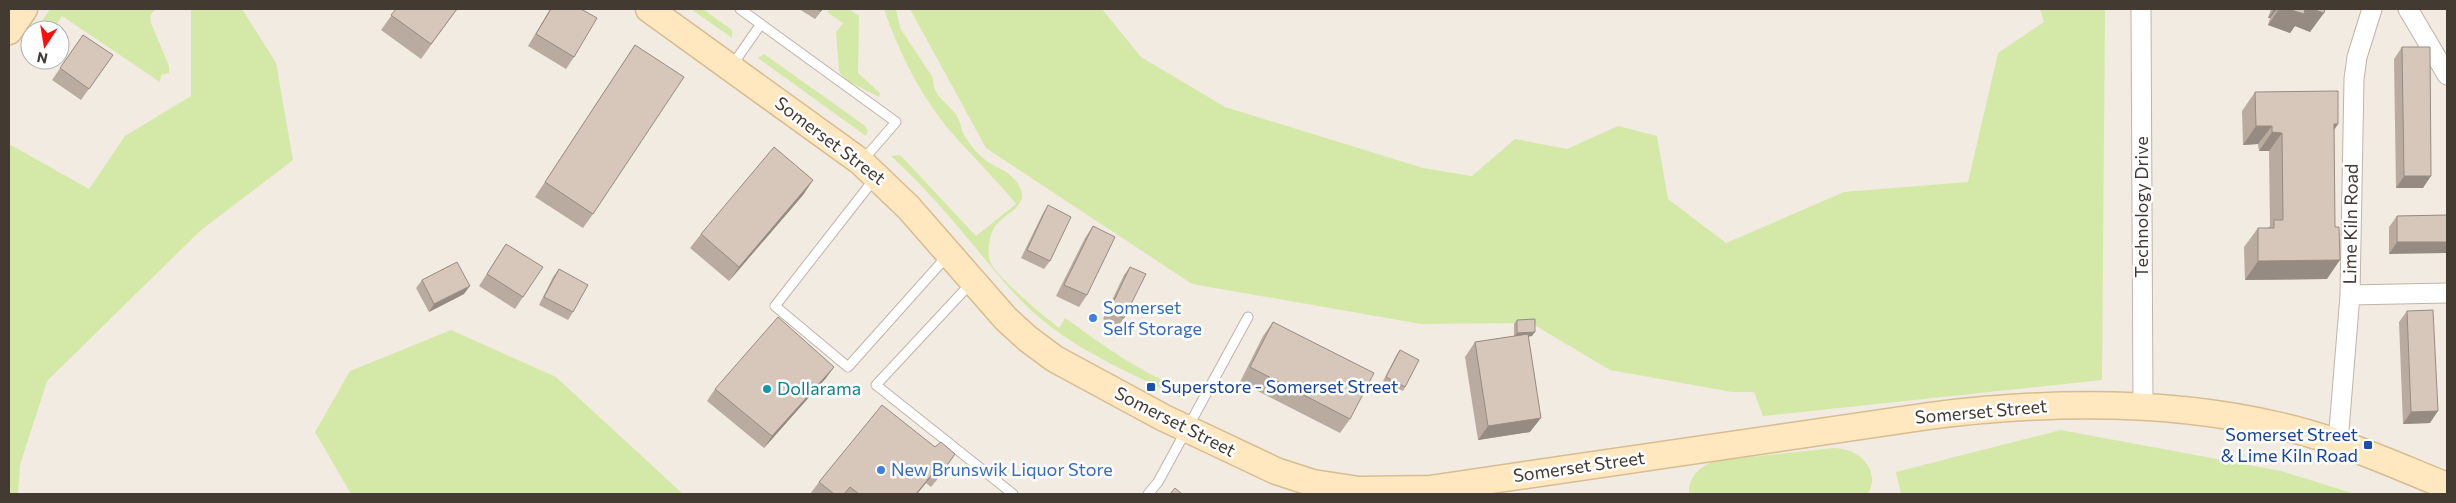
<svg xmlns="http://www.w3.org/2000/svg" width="2456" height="503" font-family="Commissioner,sans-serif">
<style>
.green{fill:#d4e9a7}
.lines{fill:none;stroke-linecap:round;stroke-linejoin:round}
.service-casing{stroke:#c0b4a7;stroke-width:11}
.minor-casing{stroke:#c0b4a7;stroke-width:21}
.secondary-casing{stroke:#d8bc90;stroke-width:29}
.service{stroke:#fff;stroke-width:9}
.minor{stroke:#fff;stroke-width:19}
.secondary{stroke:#ffe7bf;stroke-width:26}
.wall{fill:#b9aba0}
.shaded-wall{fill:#968b82}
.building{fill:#d7c7ba;stroke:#968b82}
.shop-dot{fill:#3f7fe0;stroke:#fff;stroke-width:2}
.transit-dot{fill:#1a4fb4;stroke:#fff;stroke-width:2}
.culture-dot{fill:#0f9aa8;stroke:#fff;stroke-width:2}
.labels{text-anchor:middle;stroke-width:5;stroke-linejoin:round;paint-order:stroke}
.street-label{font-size:18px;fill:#433a32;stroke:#fff}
.shop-label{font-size:18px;fill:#366cbe;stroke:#fff;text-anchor:start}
.transit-label{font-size:18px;fill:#164399;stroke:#fff;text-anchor:start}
.culture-label{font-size:18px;fill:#0d838f;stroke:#fff;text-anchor:start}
</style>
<rect width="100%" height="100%" fill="#f2ebe2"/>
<path class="green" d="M50,9H155L150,16L151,23L169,66V73L161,75L160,82L62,16L53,30H36Z
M191,9H242L276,63L293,160L200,231L47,381L20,465L18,494H9V144L89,189L125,136L191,96Z
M691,9H703L732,30V38Z
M830,9H849L859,16L858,73L880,93L879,97L848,81L839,72L836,32L843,23L827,12Z
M884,9H896L900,28L933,78C933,99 950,103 958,118C961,123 961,128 963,133C967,141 975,151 982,157C993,168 1009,169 1018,184C1032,205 1007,212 996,225C989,234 987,251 990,261C993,274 1046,318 1059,328L1065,318C1103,345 1144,376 1188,390L1183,399C1135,375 1083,354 1041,319C1011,294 989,263 964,234C941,206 917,180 891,156L900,155L906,161L976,236L1016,204C993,175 965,150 942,121C916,87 898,49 884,9Z
M910,9H1102L1141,57L1225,107L1423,168L1472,176L1515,139L1567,149L1618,126L1657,136L1668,199L1726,243L1844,192L1968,182L1998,53L2044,22L2040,9H2105L2102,380L1763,416L1754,392H1732L1610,370L1531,323L1421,324L1192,284L986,148Z
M764,54L864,125L868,131L866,136L758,58Z
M451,330L556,377L683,494H351L315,432L350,371Z
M2061,430L2281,471L2355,494H1901L1896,472Z
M1833,448C1858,447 1882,470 1868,494H1689C1688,477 1700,466 1715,461Z"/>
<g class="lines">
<defs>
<path id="service" d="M740,9L896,122L863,160
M731,67L761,24
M875,178L775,306L848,367L948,255
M972,282L876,385L1013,494
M1148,494L1158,482L1248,317"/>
<path id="minor" d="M2141,9L2143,406
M2408,9L2447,75
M2350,295L2447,293
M2338,442L2350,295L2354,79L2357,57L2372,9"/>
<path id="secondary" d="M649,9L861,162L909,208L1006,319L1028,339L1055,359L1164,418L1276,471L1313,483L1359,490L1430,489L1929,416C2046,401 2165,399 2280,426C2338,439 2392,464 2447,486
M9,31L24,9"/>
</defs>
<use href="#service" class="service-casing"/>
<use href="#minor" class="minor-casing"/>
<use href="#secondary" class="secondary-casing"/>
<use href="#service" class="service"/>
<use href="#minor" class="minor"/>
<use href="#secondary" class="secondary"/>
</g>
<path class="wall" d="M396,9H457L421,59L381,30Z
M550,9H581L574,57L566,69L528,46Z
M799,9H823L815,19Z
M2271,9H2325L2310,32L2295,26L2290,33L2268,25L2270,18H2268Z
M83,35L113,55L81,100L52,80Z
M635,45L593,214L583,228L535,197Z
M2402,47L2423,188H2396L2394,59Z
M2255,92L2338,124L2334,130L2327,279L2245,280L2244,247L2258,228H2268L2270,226L2269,151H2259L2258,144L2243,145L2242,111Z
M813,180L803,195L729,281L690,248L701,234Z
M1048,205L1050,261L1044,269L1021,258L1043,213Z
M2447,215L2389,254V227L2397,216Z
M1093,226L1087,295L1079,307L1056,296L1085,238Z
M506,244L523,297L515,309L479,286Z
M1130,267L1124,318L1118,326L1103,319L1124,275Z
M559,269L573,312L568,320L539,305L553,277Z
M422,280L464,294L429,312L416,288Z
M2407,311L2430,423L2403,424L2399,322Z
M1517,320L1532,336L1528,337L1530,432L1478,440L1465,357L1475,342L1514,336V324Z
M1273,322L1350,419L1340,433L1240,382L1263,336Z
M1400,350L1405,387L1403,391L1383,381L1397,354Z
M834,367L826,378L764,448L707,401L715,389Z
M935,447L945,469L931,487L926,483L917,494H810L819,482Z"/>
<path class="shaded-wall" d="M2274,9H2277L2270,18H2268Z
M2279,9H2312L2324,13L2310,32L2295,26L2290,33L2268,25Z
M2334,124H2338L2325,143Z
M2256,126H2272L2258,144L2243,145Z
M2272,132L2282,133L2269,151H2259Z
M2404,176H2431L2423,188H2396Z
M813,180L803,195L729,281L739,267Z
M2397,242H2447V253L2389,254Z
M2340,260L2327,279L2245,280L2258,261Z
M470,286L464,294L429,312L434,304Z
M1535,332L1532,336L1514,337L1517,333Z
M834,367L826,378L764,448L772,436Z
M2438,411L2430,423L2403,424L2411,412Z
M1541,418L1530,432L1478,440L1488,426Z
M955,454L945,469L931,487L942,472Z
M937,468L926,483L917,494H916Z"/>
<path class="building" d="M396,9H457L431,44L391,15Z
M551,9H581L597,18L574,57L536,34Z
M817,9H823L821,11Z
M2288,9H2305L2304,14Z
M2312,9H2325L2324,13Z
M83,35L113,55L89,89L60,68Z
M635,45L684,77L593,214L545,182Z
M2402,47H2430L2431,176H2404Z
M2338,91V124H2334L2335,227H2339L2340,260L2258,261V228H2274V220H2283L2282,133L2272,132V126H2256L2255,92Z
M774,147L813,180L739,267L701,234Z
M1048,205L1071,217L1050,261L1027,250Z
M2447,215V242H2397V216Z
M1093,226L1115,237L1087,295L1064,285Z
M506,244L543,267L523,297L487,274Z
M457,262L470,286L434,304L422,280Z
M1130,267L1146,274L1124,318L1109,311Z
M559,269L588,285L573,312L544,297Z
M2433,310L2438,411L2411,412L2407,311Z
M778,317L834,367L772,436L715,389Z
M1535,319V332L1517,333V320Z
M1273,322L1374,373L1350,419L1250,367Z
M1528,334L1541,418L1488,426L1475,342Z
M1400,350L1419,360L1405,387L1386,377Z
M882,405L935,447L941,442L955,454L942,472L937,468L916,494H859L850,487L844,494H834L819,482Z
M1175,488L1182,494H1170Z"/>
<g class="shop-dot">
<circle cx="1093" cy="318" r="5"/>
<circle cx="881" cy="470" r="5"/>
</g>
<g class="transit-dot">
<rect x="1146" y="382" width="10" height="10" rx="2.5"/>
<rect x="2363" y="440" width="10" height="10" rx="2.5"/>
</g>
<circle class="culture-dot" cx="767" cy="389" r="5"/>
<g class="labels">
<g class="street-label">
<text transform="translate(830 141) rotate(37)" y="6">Somerset Street</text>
<text transform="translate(2142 207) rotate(-90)" y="6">Technology Drive</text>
<text transform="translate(2351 224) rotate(-89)" y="6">Lime Kiln Road</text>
<text transform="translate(1981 412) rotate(-5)" y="6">Somerset Street</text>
<text transform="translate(1175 422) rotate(27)" y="6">Somerset Street</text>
<text transform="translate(1579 467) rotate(-8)" y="6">Somerset Street</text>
</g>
<g class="shop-label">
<text x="1103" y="314">Somerset<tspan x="1103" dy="21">Self Storage</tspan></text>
<text x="891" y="476">New Brunswik Liquor Store</text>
</g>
<g class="transit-label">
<text x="1161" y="393">Superstore - Somerset Street</text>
<text x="2358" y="441" text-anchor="end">Somerset Street<tspan x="2358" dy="21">&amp; Lime Kiln Road</tspan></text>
</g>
<g class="culture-label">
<text x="777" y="395">Dollarama</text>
</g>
</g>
<rect width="2456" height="503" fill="none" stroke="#433a32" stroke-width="20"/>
<g transform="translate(45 45) rotate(192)"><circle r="24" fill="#ffffff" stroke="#b4b0ad"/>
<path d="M0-4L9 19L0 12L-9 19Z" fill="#ff0f0c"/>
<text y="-8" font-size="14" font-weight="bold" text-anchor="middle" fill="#433a32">N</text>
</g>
</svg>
